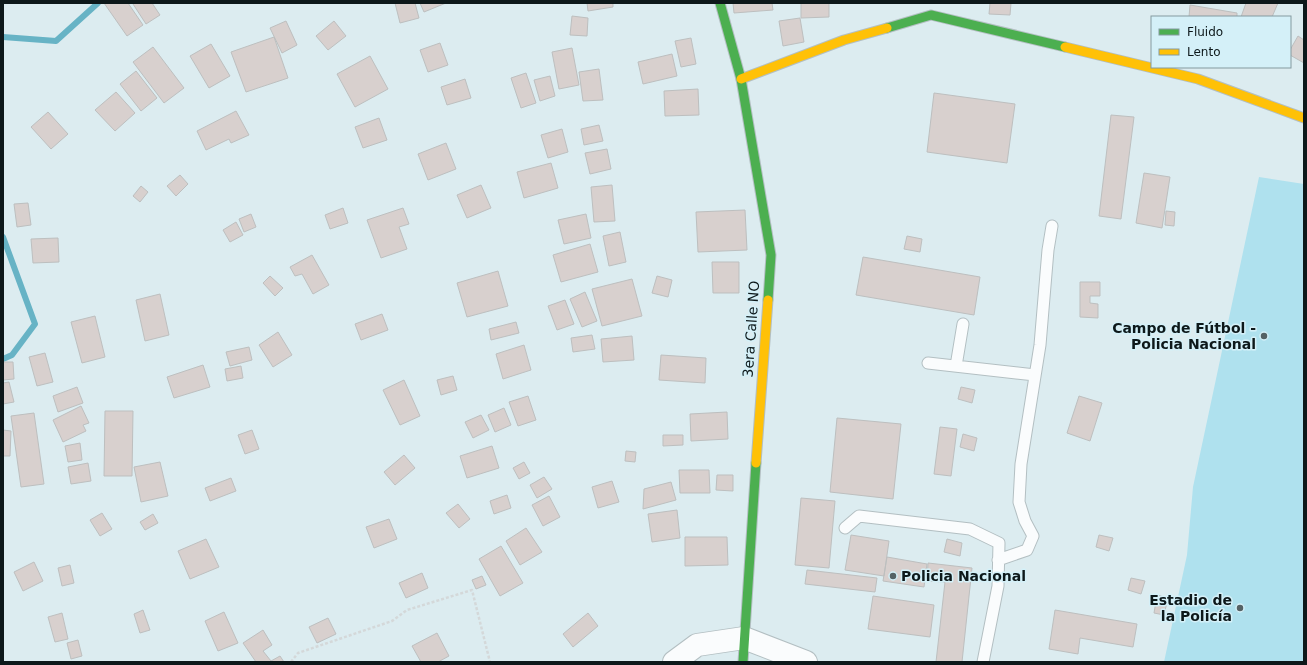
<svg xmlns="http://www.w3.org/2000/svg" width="1307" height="665" font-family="'DejaVu Sans',sans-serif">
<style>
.green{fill:#afe1ee}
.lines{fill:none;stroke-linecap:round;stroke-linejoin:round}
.stream{stroke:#67b3c5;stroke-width:6}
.building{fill:#d8d0ce;stroke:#bdbfbf}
.lane-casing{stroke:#b3bfc2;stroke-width:13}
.street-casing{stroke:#b3bfc2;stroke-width:24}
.fast-casing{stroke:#b3bfc2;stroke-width:11}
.slow-casing{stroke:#b3bfc2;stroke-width:11}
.path{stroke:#d4d8d9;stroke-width:2.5;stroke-dasharray:3 2;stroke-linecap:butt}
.lane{stroke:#fafcfd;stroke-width:11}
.street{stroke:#fafcfd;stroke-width:22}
.fast{stroke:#4caf50;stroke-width:9}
.slow{stroke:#ffc107;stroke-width:9}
.poi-dot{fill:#556265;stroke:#d4f0f8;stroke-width:1.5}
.labels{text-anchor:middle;stroke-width:3;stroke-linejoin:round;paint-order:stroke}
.poi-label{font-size:14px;font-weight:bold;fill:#0d181a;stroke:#d4f0f8;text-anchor:end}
.street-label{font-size:14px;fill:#0d181a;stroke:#d4f0f8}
</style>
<rect width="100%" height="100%" fill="#dcecf0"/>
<path class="green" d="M1259,177L1304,184V662H1164L1187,555L1193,487Z"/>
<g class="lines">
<path class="stream" d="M3,37L56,41L98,3
M3,237L35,324L12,355L3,359"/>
</g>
<path class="building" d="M104,3H128L143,25L127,36Z
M133,3H152L160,15L146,24L133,4Z
M395,3H415L419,18L400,23Z
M420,3H446L424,12Z
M587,3H613V7L588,11Z
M733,3H772L773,10L734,13Z
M801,3H829V17L801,18Z
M990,3H1011L1010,15L989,14Z
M1246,3H1278L1272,17H1241Z
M1190,5L1237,13V17H1189Z
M572,16L588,18L587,36L570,35Z
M800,18L804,42L783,46L779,21Z
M286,21L297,45L282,53L270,28Z
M334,21L346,36L328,50L316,36Z
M1298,36L1304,40V63L1290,55V50Z
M274,37L288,78L246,92L231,52Z
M691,38L696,64L681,67L675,41Z
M440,43L448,65L428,72L420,50Z
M211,44L230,76L209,88L190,56Z
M153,47L184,88L164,103L133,62Z
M572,48L579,85L559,89L552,52Z
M672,54L677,76L643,84L638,62Z
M370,56L388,89L355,107L337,74Z
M599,69L603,100L583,101L579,72Z
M136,71L157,98L141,111L120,84Z
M526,73L536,103L521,108L511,78Z
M550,76L555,96L540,101L534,80Z
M465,79L471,98L447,105L441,87Z
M698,89L699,115L665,116L664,91Z
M116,92L135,113L115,131L95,110Z
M934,93L1015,104L1007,163L927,152Z
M236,111L249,135L231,143L229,139L206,150L197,131Z
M48,112L68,134L51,149L31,127Z
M1111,115L1134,117L1121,219L1099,216Z
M379,118L387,140L363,148L355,127Z
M599,125L603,141L584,145L581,129Z
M562,129L568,152L548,158L541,135Z
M446,143L456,169L428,180L418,154Z
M607,149L611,169L590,174L585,153Z
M551,163L558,188L524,198L517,172Z
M1144,173L1170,177L1162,228L1136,223Z
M180,175L188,184L176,196L167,186Z
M481,185L491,208L467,218L457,195Z
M612,185L615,221L594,222L591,187Z
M141,186L148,192L140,202L133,196Z
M28,203L31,225L17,227L14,204Z
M343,208L348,223L330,229L325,215Z
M403,208L409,224L399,227L407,249L381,258L367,220Z
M745,210L747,250L698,252L696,212Z
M1166,211L1175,212L1174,226L1165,225Z
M251,214L256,227L244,232L239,219Z
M586,214L591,238L564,244L558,220Z
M236,222L243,235L230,242L223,230Z
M620,232L626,262L609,266L603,236Z
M907,236L922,239L920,252L904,249Z
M58,238L59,262L33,263L31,239Z
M590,244L598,272L561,282L553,255Z
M312,255L329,285L313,294L302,274L295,276L290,267Z
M863,257L980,277L974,315L856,295Z
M712,262H739V293H713Z
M498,271L508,306L467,317L457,283Z
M270,276L283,288L275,296L263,283Z
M657,276L672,280L668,297L652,293Z
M632,279L642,316L602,326L592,289Z
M1080,282H1100V296H1090V303L1098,304V318L1080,317Z
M585,292L597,321L582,327L570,299Z
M160,294L169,335L145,341L136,300Z
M565,300L574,324L557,330L548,306Z
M382,314L388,330L361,340L355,324Z
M95,316L105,357L82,363L71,322Z
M516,322L519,333L491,340L489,329Z
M278,332L292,355L273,367L259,345Z
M592,335L595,349L573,352L571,338Z
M632,336L634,360L603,362L601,339Z
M524,345L531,370L503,379L496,354Z
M249,347L252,360L230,366L226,352Z
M45,353L53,382L37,386L29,357Z
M661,355L706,358L705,383L659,380Z
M3,362H13L14,379L3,380Z
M203,365L210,387L174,398L167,377Z
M241,366L243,378L227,381L225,369Z
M453,376L457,390L441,395L437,380Z
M404,380L420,416L400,425L383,390Z
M9,382L14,402L3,404V383Z
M77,387L83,403L58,412L53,396Z
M961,387L975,390L972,403L958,399Z
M528,396L536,420L518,426L509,402Z
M1079,396L1102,403L1090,441L1067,433Z
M81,406L89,423L83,425L86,431L63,442L53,420Z
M504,408L511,425L495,432L488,415Z
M105,411H133L132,476H104Z
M727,412L728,439L691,441L690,414Z
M34,413L44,484L21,487L11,416Z
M481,415L489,430L473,438L465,422Z
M837,418L901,424L893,499L830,492Z
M940,427L957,429L951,476L934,474Z
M3,430L11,431L10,456H3Z
M252,430L259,449L245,454L238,435Z
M963,434L977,438L974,451L960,447Z
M663,435H683V445L663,446Z
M80,443L82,460L68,462L65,446Z
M492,446L499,468L467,478L460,456Z
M626,451L636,452L635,462L625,461Z
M404,455L415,468L395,485L384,472Z
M160,462L168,496L141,502L134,467Z
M524,462L530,473L519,479L513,468Z
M88,463L91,481L71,484L68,467Z
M679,470H709L710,493H680Z
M717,475H733V491L716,490Z
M544,477L552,489L537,498L530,485Z
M231,478L236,491L210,501L205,488Z
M612,481L619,502L598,508L592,487Z
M671,482L676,500L643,509L644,489Z
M507,495L511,508L494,514L490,501Z
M549,496L560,517L543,526L532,505Z
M801,498L835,501L829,568L795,565Z
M458,504L470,519L459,528L446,513Z
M677,510L680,538L652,542L648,514Z
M102,513L112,529L100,536L90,520Z
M153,514L158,523L145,530L140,522Z
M389,519L397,539L374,548L366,527Z
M526,528L542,552L520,565L506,541Z
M851,535L889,541L884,576L845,570Z
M1099,535L1113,538L1109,551L1096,547Z
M685,537H727L728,565L685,566Z
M206,539L219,567L190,579L178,551Z
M947,539L962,543L960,556L944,552Z
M501,546L523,583L500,596L479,559Z
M887,557L927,564L924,587L883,581Z
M34,562L43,581L23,591L14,572Z
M928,563L972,568L962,662H936L945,582L927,581Z
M70,565L74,583L62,586L58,568Z
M807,570L877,578L875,592L805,584Z
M422,573L428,588L406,598L399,583Z
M482,576L486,585L476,589L472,580Z
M1131,578L1145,581L1141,594L1128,590Z
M1157,595L1168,598L1164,615L1154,613Z
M873,596L934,605L930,637L868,629Z
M143,610L150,630L140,633L134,614Z
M1055,610L1137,624L1133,647L1080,638L1078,654L1049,649Z
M224,612L238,643L218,651L205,621Z
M62,613L68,639L55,642L48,617Z
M588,613L598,626L573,647L563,634Z
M328,618L336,634L317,643L309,627Z
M263,630L272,645L263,651L271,661L280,656L284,662H256L243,643Z
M437,633L449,656L438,662H421L412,646Z
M78,640L82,656L71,659L67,643Z"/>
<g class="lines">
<defs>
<path id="lane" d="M928,363L1035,375
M956,366L963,324
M845,528L859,516L970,529L999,543L998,586L983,662
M998,560L1027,550L1033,536L1025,521L1019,502L1021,464L1040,345L1048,250L1052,226"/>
<path id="street" d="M674,662L697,645L744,638L806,662"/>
<path id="fast" d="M720,3L741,79L771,255L768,300
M887,28L931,15L1065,47
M743,662L756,463"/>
<path id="slow" d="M1065,47L1198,79L1304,118
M741,79L844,40L887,28
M756,463L768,300"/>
</defs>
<use href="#lane" class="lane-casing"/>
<use href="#street" class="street-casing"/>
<use href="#fast" class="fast-casing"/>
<use href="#slow" class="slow-casing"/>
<path class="path" d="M291,662L298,653L392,621L407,610L472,590L490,662"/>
<use href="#lane" class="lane"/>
<use href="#street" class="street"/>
<use href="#fast" class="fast"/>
<use href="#slow" class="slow"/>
</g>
<g class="poi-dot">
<circle cx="1264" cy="336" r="4"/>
<circle cx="893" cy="576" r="4"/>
<circle cx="1240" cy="608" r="4"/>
</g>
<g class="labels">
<g class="poi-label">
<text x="1256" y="333">Campo de Fútbol -<tspan x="1256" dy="16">Policia Nacional</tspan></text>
<text x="901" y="581" text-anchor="start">Policia Nacional</text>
<text x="1232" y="605">Estadio de<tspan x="1232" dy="16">la Policía</tspan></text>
</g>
<g class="street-label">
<text transform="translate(751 329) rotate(-86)" y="5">3era Calle NO</text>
</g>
</g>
<rect width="1307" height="665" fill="none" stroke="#0d181a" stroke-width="8"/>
<rect x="1151" y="16" width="140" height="52" fill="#d4f0f8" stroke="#849a9f"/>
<rect x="1159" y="29" width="20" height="6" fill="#4caf50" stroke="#849a9f"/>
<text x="1187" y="36" font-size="12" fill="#0d181a">Fluido</text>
<rect x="1159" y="49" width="20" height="6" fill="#ffc107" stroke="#849a9f"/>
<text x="1187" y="56" font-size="12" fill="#0d181a">Lento</text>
</svg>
